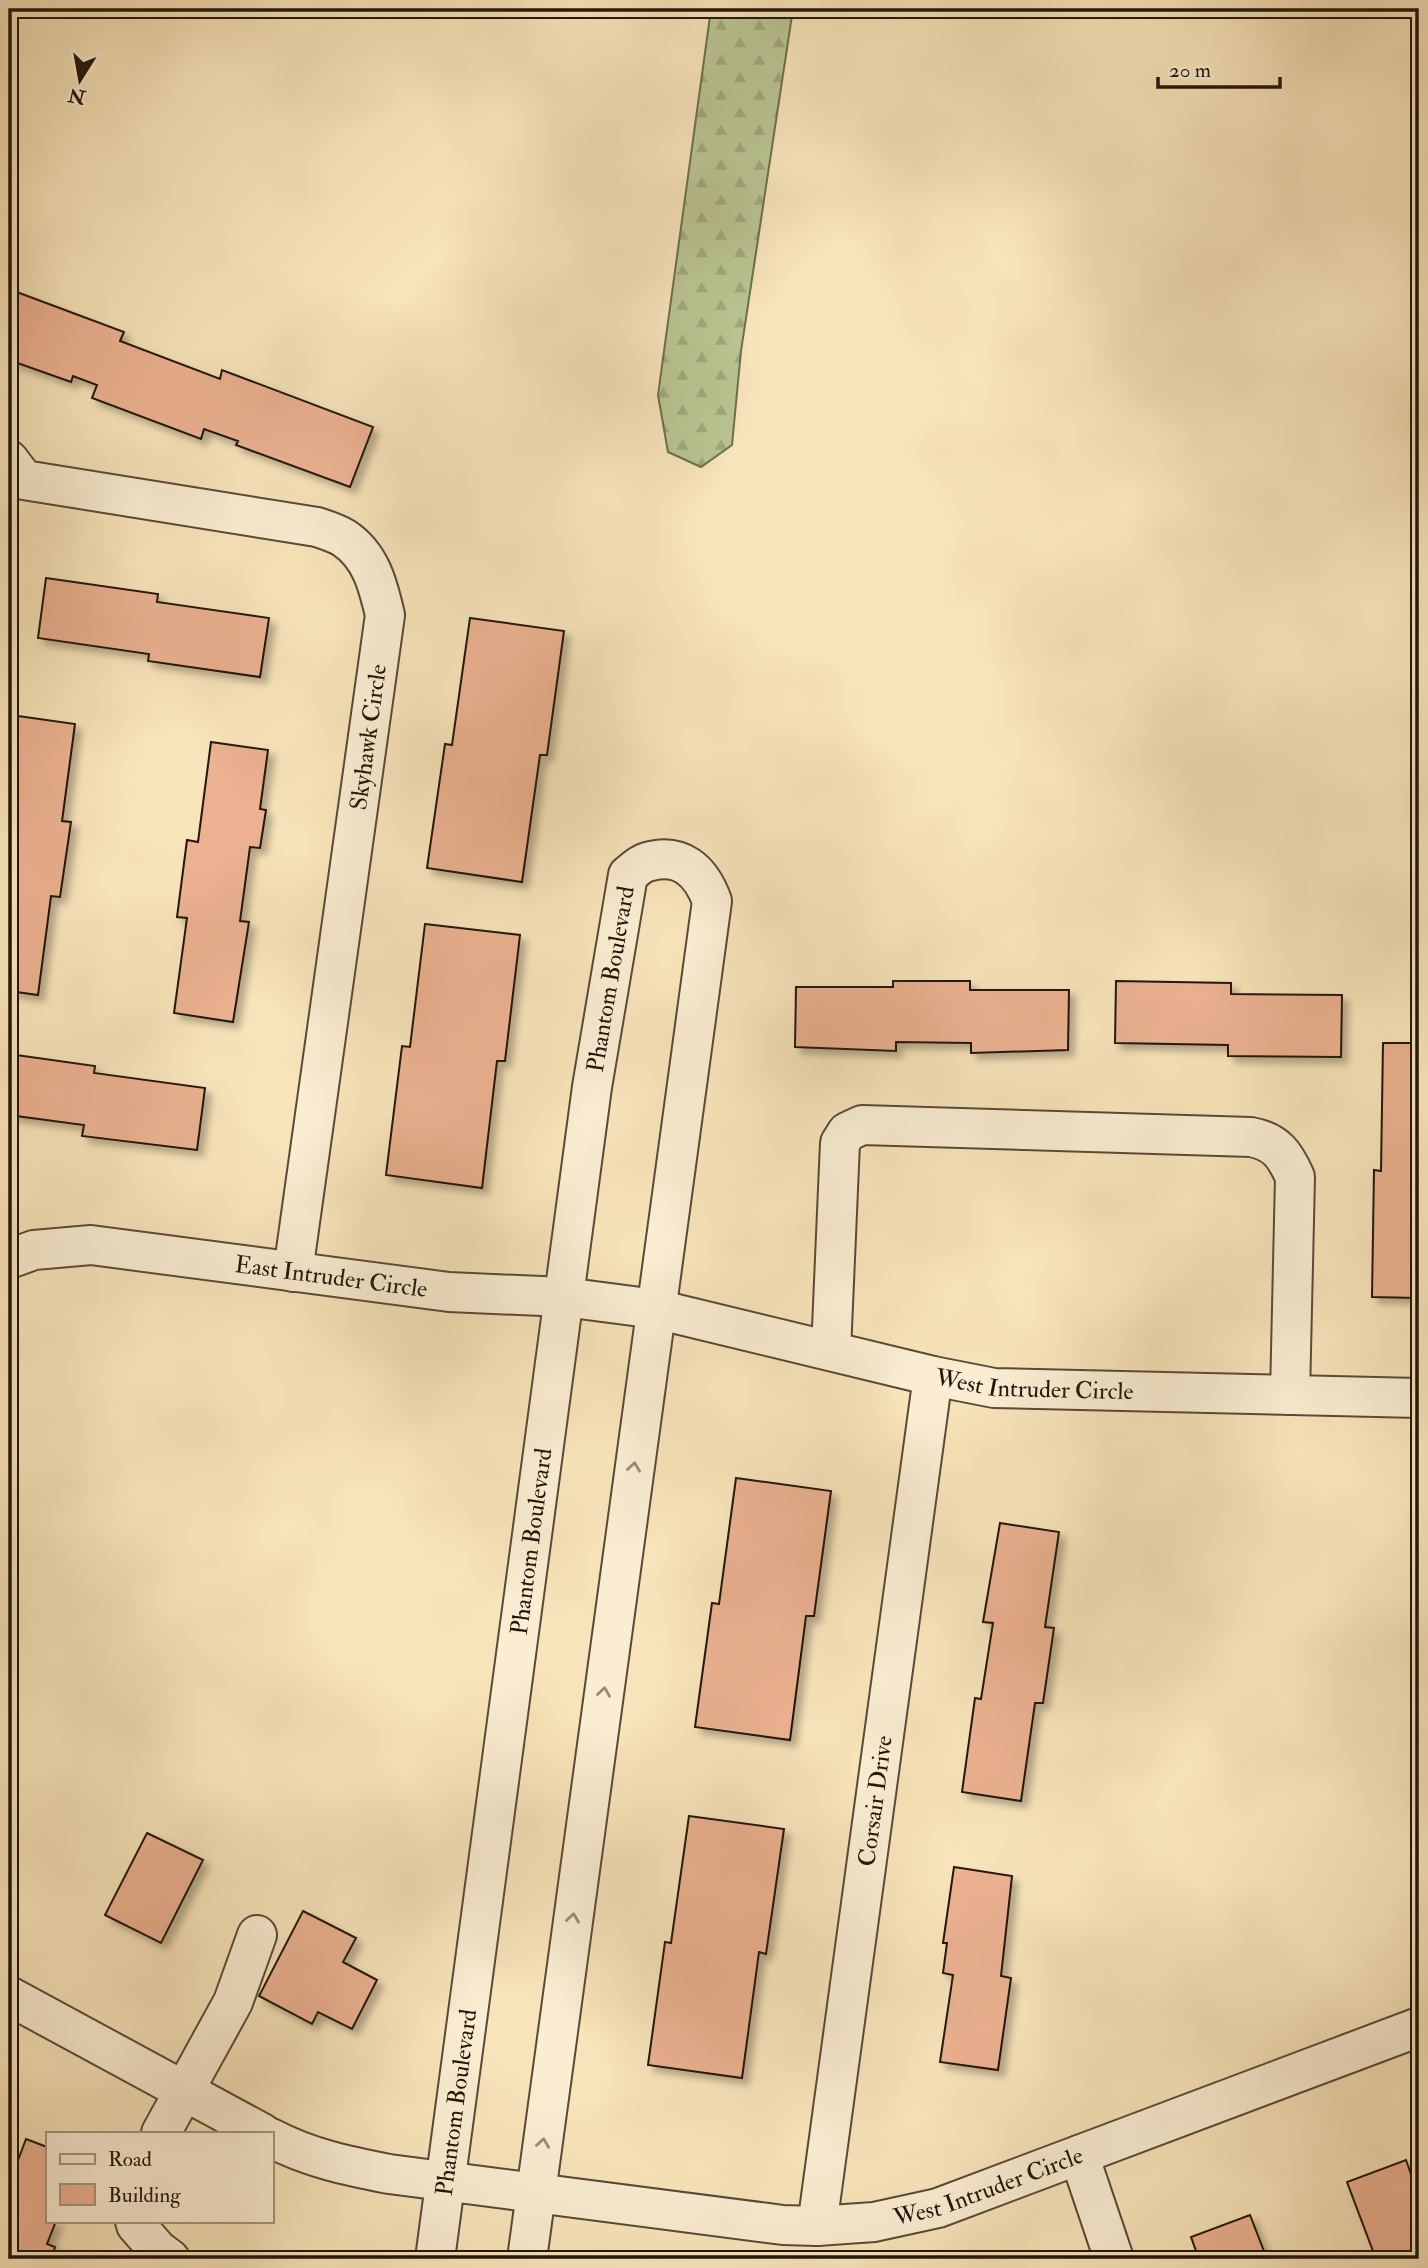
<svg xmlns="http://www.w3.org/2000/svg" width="1428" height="2268" font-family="'IM FELL Double Pica',serif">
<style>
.forest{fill:url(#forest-firs);stroke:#6d6e4f;stroke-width:2}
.building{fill:#ebb190;stroke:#21160c;stroke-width:2;filter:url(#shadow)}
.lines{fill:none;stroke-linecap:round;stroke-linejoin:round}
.minor-casing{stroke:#574a38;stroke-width:42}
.minor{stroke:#faedd2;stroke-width:38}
.oneway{stroke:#988c79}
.labels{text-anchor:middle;stroke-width:6;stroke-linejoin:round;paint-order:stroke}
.street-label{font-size:24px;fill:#21160c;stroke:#faedd2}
</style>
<defs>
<pattern id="forest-firs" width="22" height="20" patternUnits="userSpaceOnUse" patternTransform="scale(1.75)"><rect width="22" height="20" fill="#b9c592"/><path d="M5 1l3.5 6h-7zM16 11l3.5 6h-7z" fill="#9fa87d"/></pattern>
<filter id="shadow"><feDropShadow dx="6" dy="6" stdDeviation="3.5" flood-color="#0004"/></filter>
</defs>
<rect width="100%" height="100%" fill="#f8e4ba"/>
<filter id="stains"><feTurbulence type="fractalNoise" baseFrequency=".00286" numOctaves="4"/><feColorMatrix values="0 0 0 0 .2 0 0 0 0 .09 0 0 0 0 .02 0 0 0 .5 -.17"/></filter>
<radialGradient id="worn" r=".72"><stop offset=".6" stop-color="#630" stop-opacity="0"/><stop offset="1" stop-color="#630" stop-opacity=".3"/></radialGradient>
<path class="forest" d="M711,9H793L741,351L732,445L701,467L668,452L658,395Z"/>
<path class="building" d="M14,291L124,332L120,341L220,379L222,370L373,427L350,487L236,445L238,441L204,429L201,439L92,398L97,385L73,376L71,382L9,360V305Z
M46,578L158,594L157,602L269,618L260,677L148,661L149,654L38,638Z
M470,618L564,631L547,755H540L522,882L427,868L445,744L452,745Z
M18,716L75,724L62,821L71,822L60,897L51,896L38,995L9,991V774Z
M211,742L268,750L260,809L266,810L260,848L250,847L240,921L249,922L233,1022L174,1013L187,918L177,917L187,840L198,842Z
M425,924L520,935L505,1061H497L482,1188L386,1175L402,1046L410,1047Z
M893,981H970V990H1069L1068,1050L971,1053V1043L896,1042V1051L795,1047L796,987H893Z
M1116,981L1231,983V994L1342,995L1341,1057L1228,1056V1045L1115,1043Z
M1383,1043H1419V1298L1372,1297L1374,1170L1381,1171Z
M9,1054L95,1066L94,1073L205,1088L197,1150L82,1136L84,1125L9,1115Z
M736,1478L831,1491L814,1616H806L790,1740L695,1727L712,1603L719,1604Z
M1000,1523L1059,1532L1045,1627L1054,1628L1043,1703H1035L1021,1801L962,1792L975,1698L981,1699L993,1623L983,1622Z
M689,1816L784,1829L766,1954L759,1952L742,2078L648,2065L665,1942L671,1943Z
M147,1833L203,1860L161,1943L105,1915Z
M954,1867L1012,1876L1001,1976L1011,1978L998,2070L940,2062L953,1975L943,1973L947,1943H943Z
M303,1911L356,1938L343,1962L377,1980L352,2029L318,2012L312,2024L259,1996Z
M26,2139L47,2147V2221H56L47,2244L55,2247L51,2259H9V2184Z
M1406,2160L1419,2197V2259H1376L1347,2182Z
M1250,2215L1267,2259H1199L1191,2237Z"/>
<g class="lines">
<defs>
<g id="minor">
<path d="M9,460L24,480L317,527C326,530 336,533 344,538C371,556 378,585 385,615L293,1272"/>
<path id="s1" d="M9,1259L34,1250L91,1245L449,1292L564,1297L656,1309L933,1376L994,1388L1419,1398"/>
<path d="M831,1351L840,1143L847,1132L862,1125L1251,1137C1277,1142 1285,1155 1295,1177L1290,1395"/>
<path d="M9,1996L262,2133"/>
<path d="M161,2133L233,2002L257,1935"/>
<path id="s2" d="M271,2138C309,2158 348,2166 389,2174L783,2225L817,2226L874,2222L938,2208L1419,2027"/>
<path d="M1079,2155L1114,2259"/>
<path d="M135,2221L136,2225L158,2250L170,2259"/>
<path id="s3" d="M817,2226L933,1376"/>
<path id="s4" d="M435,2259L592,1087L628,875C633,871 640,864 647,862C681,852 701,871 712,901L527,2259"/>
</g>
</defs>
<use href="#minor" class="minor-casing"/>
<use href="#minor" class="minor"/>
</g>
<defs><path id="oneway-chevron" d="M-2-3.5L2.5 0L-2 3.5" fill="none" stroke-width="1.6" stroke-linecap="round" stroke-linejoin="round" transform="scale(1.75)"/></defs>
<g class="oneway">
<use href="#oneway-chevron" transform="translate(634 1467) rotate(-82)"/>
<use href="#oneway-chevron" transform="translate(604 1692) rotate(-82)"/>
<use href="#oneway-chevron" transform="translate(573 1918) rotate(-82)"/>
<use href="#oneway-chevron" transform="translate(543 2143) rotate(-82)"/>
</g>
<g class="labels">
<g class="street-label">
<text transform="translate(368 737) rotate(-82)" y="8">Skyhawk Circle</text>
<text dy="8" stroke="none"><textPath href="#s4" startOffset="1292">Phantom Boulevard</textPath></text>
<text dy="8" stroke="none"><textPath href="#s1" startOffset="326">East Intruder Circle</textPath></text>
<text dy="8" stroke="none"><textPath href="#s1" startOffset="1040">West Intruder Circle</textPath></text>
<text dy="8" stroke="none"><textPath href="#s4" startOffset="724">Phantom Boulevard</textPath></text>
<text dy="8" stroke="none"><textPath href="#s3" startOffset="429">Corsair Drive</textPath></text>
<text dy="8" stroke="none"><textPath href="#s4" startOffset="158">Phantom Boulevard</textPath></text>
<text dy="8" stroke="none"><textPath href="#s2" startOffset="732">West Intruder Circle</textPath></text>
</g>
</g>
<rect width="1428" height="2268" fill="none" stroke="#f8e4ba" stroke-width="35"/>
<rect x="10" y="10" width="1407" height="2247" fill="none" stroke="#21160c" stroke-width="3.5"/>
<rect x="18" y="18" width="1393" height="2233" fill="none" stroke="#21160c" stroke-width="2"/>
<rect x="46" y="2132" width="228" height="91" fill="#faedd2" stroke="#a39783" stroke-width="2"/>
<rect x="60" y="2154" width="35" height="10" fill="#faedd2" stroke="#a39783" stroke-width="2"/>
<text x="108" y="2166" font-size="21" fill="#21160c">Road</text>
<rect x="60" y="2184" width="35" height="21" fill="#ebb190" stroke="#a39783" stroke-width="2"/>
<text x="108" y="2202" font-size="21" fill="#21160c">Building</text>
<g transform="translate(80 80) rotate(191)" stroke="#faedd2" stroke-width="5" paint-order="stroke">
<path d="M0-5L12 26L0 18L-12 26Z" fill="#21160c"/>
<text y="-10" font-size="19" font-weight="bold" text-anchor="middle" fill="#21160c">N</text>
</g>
<path d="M1158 77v10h122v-10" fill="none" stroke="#21160c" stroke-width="3.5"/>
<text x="1169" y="77" font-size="21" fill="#21160c" stroke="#faedd2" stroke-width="5" paint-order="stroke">20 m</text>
<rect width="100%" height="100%" filter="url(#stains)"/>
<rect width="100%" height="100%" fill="url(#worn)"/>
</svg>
